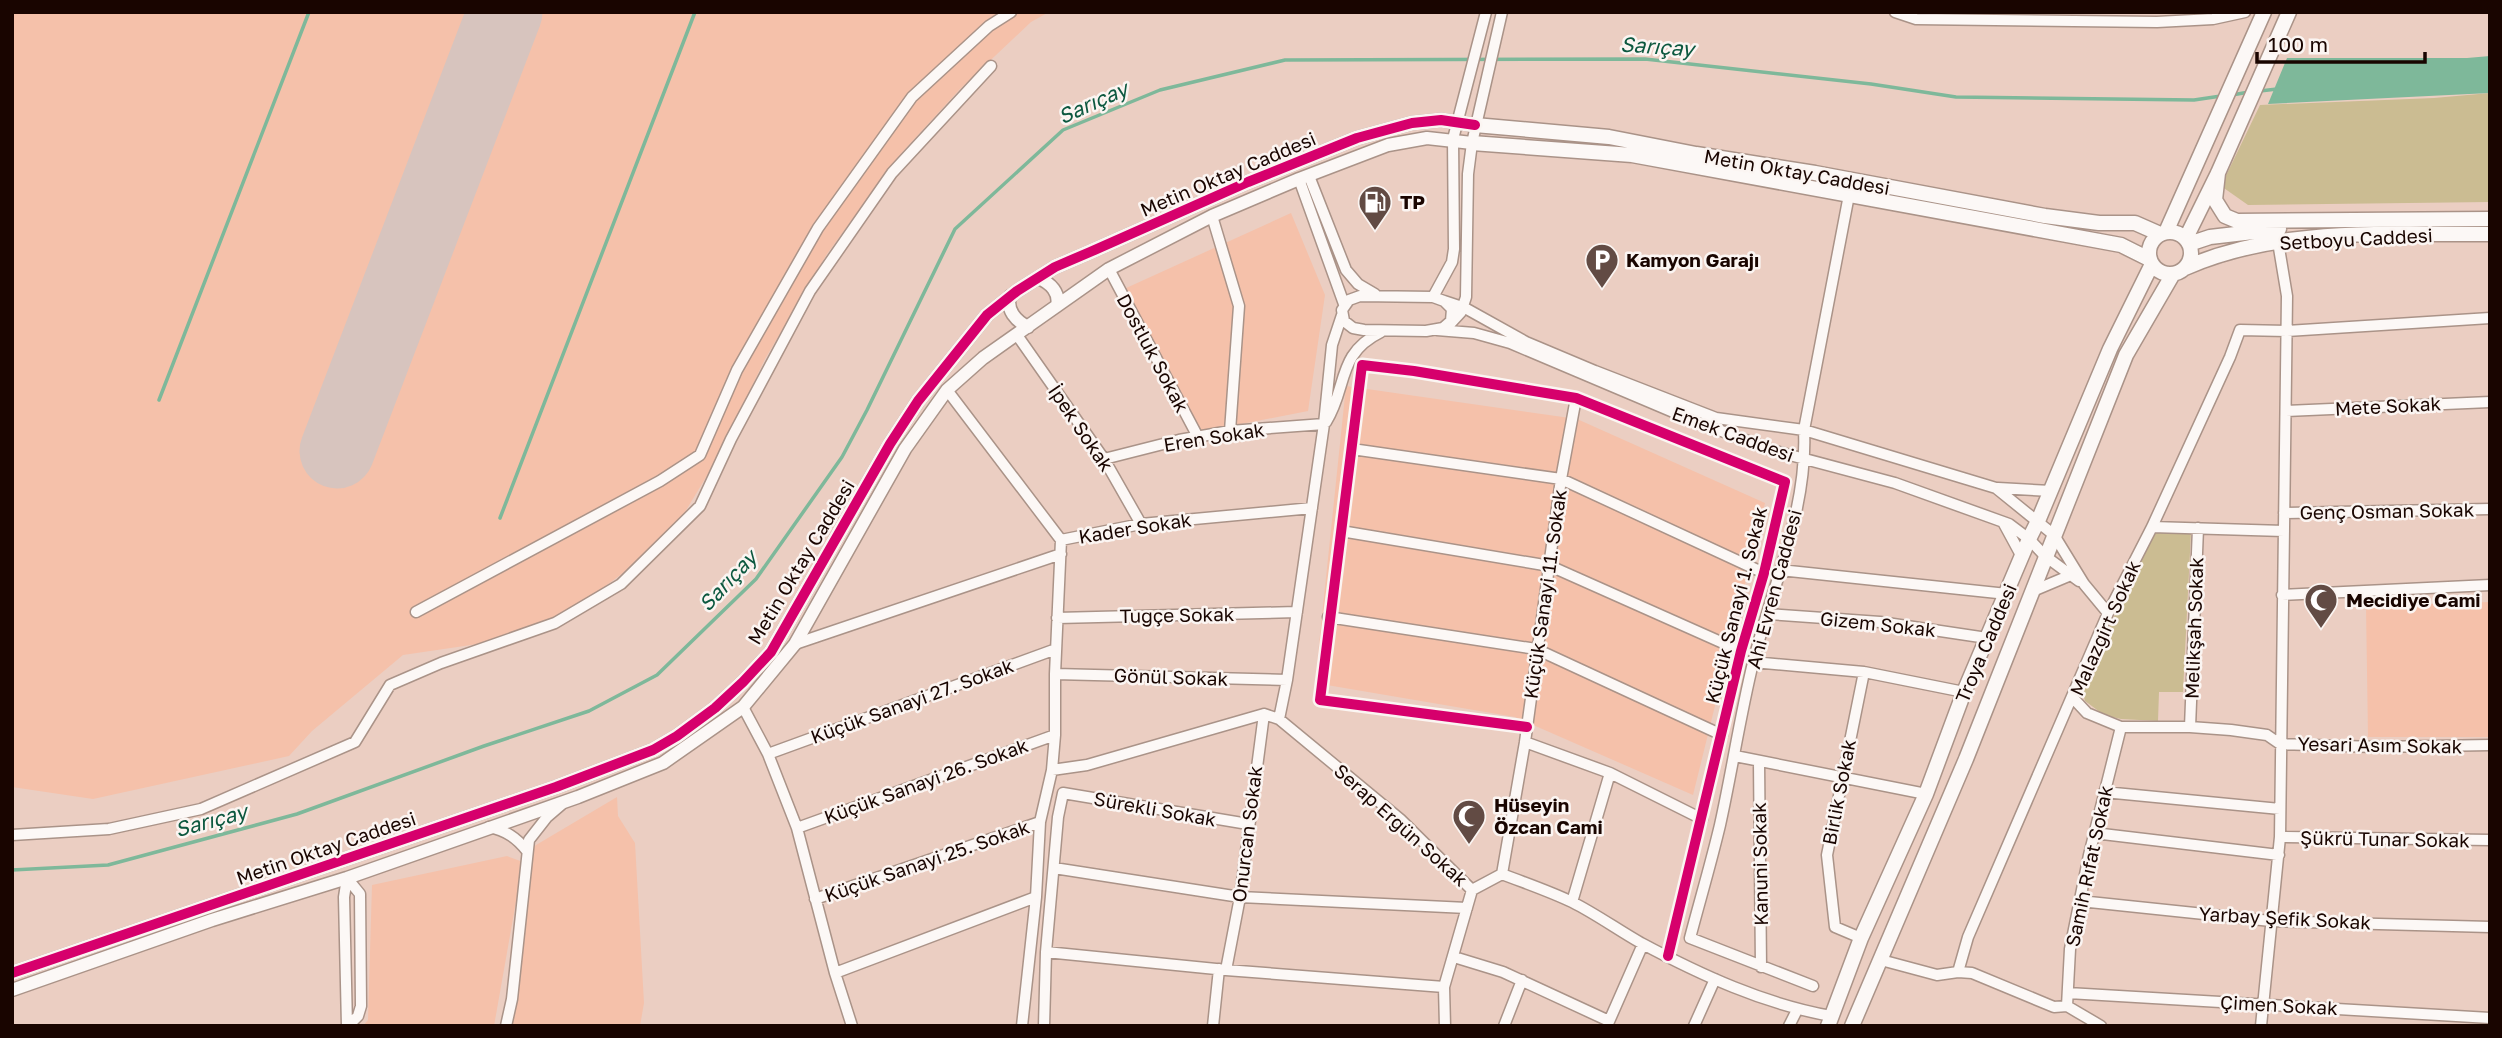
<svg xmlns="http://www.w3.org/2000/svg" width="2502" height="1038" font-family="'Golos Text',sans-serif">
<style>
.built{fill:#f5c1aa}
.green{fill:#cbbc92}
.water{fill:#7eb89a}
.lines{fill:none;stroke-linecap:round;stroke-linejoin:round}
.stream{stroke:#7eb89a;stroke-width:3.5}
.runway{stroke:#d7c4be;stroke-width:75}
.minor-casing{stroke:#aa9388;stroke-width:13}
.tertiary-casing{stroke:#aa9388;stroke-width:15}
.secondary-casing{stroke:#aa9388;stroke-width:17}
.minor{stroke:#fcf8f6;stroke-width:10}
.tertiary{stroke:#fcf8f6;stroke-width:12}
.secondary{stroke:#fcf8f6;stroke-width:14}
.cycleway-casing{stroke:#fbf5f2;stroke-width:15}
.cycleway{stroke:#d6006c;stroke-width:10}
.labels{text-anchor:middle;stroke-width:5;stroke-linejoin:round;paint-order:stroke}
.street-label{font-size:19px;fill:#190500;stroke:#fbf5f2}
.poi-label{font-size:19px;font-weight:bold;fill:#190500;stroke:#fbf5f2;text-anchor:start}
.water-label{font-size:21px;font-style:italic;fill:#0c583f;stroke:#fbf5f2}
</style>
<rect width="100%" height="100%" fill="#ebcec2"/>
<path class="built" d="M12,12H1049L1031,22L960,89L897,158L827,254L765,359L720,454L682,517L623,573L549,628L511,639L403,655L312,731L289,756L93,799L12,787Z
M1291,213L1325,295L1308,411L1200,432L1124,289Z
M1346,386L1577,419L1765,503L1693,795L1515,717L1315,683Z
M2490,602V737H2368L2366,606Z
M617,797L618,816L635,843L644,1003L640,1026H503L531,848Z
M507,856L523,862L494,1026H363L368,1020L372,885Z"/>
<path class="green" d="M2490,93V202L2248,205L2221,186L2260,105L2434,98Z
M2154,532H2191L2183,692H2159L2158,721L2121,719L2104,715L2085,701L2081,687Z"/>
<path class="water" d="M2490,56V93L2268,104L2287,58H2467Z"/>
<g class="lines">
<path class="stream" d="M2260,91L2277,89
M2232,95L2249,92
M159,400L309,12
M500,518L695,12
M12,870L108,865L297,814L484,746L589,711L657,675L756,579L842,457L867,410L955,229L1063,130L1160,90L1285,60L1645,59L1871,84L1956,97L2194,100L2221,96"/>
<path class="runway" d="M337,451L505,12"/>
<defs>
<path id="minor" d="M1895,12L1916,19L2157,22L2213,19L2245,12
M1309,176L1346,270L1358,284L1375,294
M1299,179L1344,304
M1212,216L1239,306L1230,431
M1109,269L1198,437
M1360,296L1433,297L1444,301L1452,309L1451,321L1443,328L1426,331L1364,330L1353,328L1344,321L1342,310L1349,300Z
M1433,297L1452,262L1454,249L1453,139L1486,12
M1444,301L1465,308L1526,342L1595,371L1716,418L1804,430L1996,488L2054,535L2084,584L2108,613
M1448,326L1461,312L1466,297L1468,174L1472,143L1502,12
M1437,330L1474,333L1510,343L1692,420L1775,451L1895,483L2009,524L2029,539L2045,556L2079,581
M1017,335L1104,459L1141,524
M947,390L1061,540L1141,524L1312,508
M2286,411L2490,402
M1326,422C1348,387 1336,354 1381,332
M1352,449L1561,479L1764,573
M1104,459L1179,440L1230,431L1324,424
M1998,488L2051,491
M2284,513L2490,509
M2003,522L2022,557
M2152,527L2284,531
M1341,531L1550,566L1741,651
M1061,540L1055,674V735L1052,770L1087,765L1264,714
M1780,570L2007,594
M2033,591L2071,575
M2282,595L2490,585
M416,612L660,481L700,455L737,370L818,228L912,97L989,26L1011,12
M1769,614L1880,622L1987,638
M1328,617L1536,649L1722,735
M1057,618L1297,612
M795,644L1061,554
M1753,662L1864,672L1964,692
M1055,674L1287,680
M2073,698L2087,713L2121,727H2190L2231,730L2267,735L2280,744L2376,747L2490,745
M743,707L768,754L797,828L835,973L852,1026
M1279,719L1287,680L1324,424L1332,345L1342,315
M1527,727L1320,700L1362,365L1414,371L1576,398L1785,482L1764,573L1741,651L1668,956
M2190,727L2198,528
M1525,742L1610,773L1702,819
M768,754L1056,649
M1735,756L1926,794
M1759,762L1761,967
M2104,792L2280,809
M489,827C506,831 516,837 527,851
M797,828L1055,735
M2094,833L2279,855
M12,835L109,829L201,809L355,742L390,685L441,663L555,623L621,584L700,506L731,439L810,291L892,173L991,66
M2280,837L2490,840
M1054,868L1240,897L1467,908
M1502,874L1525,742L1561,479L1576,398
M347,878L360,894L361,1006L358,1016L348,1026
M347,878L344,897L347,1026
M815,899L1040,822
M2080,901L2271,921L2490,927
M1572,902L1610,773
M1861,938L1835,927L1827,855L1864,672
M1046,952L1226,970L1444,987
M1454,957L1503,972L1609,1021
M1881,960L1937,975L1958,972L1972,973L2054,1007L2067,1006L2101,1026
M1226,970L1240,897L1264,714L1279,719L1400,819L1472,890L1502,874C1525,883 1549,891 1572,902C1596,914 1618,930 1641,943C1701,975 1764,1004 1831,1016
M1958,972L1968,937L2108,613L2152,527L2230,357L2240,330L2287,331L2490,318
M835,973L1036,897
M1813,986L1690,938C1700,900 1711,863 1720,825C1732,771 1740,716 1753,663C1772,586 1808,510 1804,430L1849,195
M2068,993L2490,1018
M2067,1006L2070,949L2089,855L2121,727
M506,1026L512,999L529,840L547,817L561,805
M1022,1026L1036,897L1040,822L1052,770
M1044,1026L1046,952L1058,817L1063,793L1248,824
M1213,1026L1219,969
M1445,1026L1444,987L1472,890
M1504,1026L1522,980
M1607,1026L1643,944
M1694,1026L1715,979
M1789,1026L1797,1010
M2261,1026L2280,837L2287,296L2278,242"/>
<path id="tertiary" d="M1038,278C1051,283 1060,293 1057,306
M1010,296C1006,310 1016,321 1028,327
M12,973L556,787L653,750L677,736L715,708L743,682L771,652L890,444L918,401L987,315L1017,291L1055,267L1090,252L1248,182L1357,138L1412,123L1441,120L1475,125
M12,990L212,920L347,878L578,797L663,763L743,707L795,644L905,449L947,390L983,358L1109,269L1212,216L1299,179L1388,145L1427,138L1472,143"/>
<path id="secondary" d="M1475,125L1609,137L1696,154L1815,173L2045,216L2099,223H2135L2160,234
M1472,143L1632,155L2121,245L2149,259
M2218,173L2215,200L2225,216L2237,221L2490,219
M2149 253a21 21 0 1 1 42 0a21 21 0 1 1-42 0Z
M2166,232L2264,12
M2186,238L2218,173L2289,12
M2189,244L2210,237L2279,229
M2185,268C2280,226 2388,235 2490,234
M1828,1026L1861,938L1926,794L1964,692L2029,539L2038,521L2110,349L2152,264
M1852,1026L1966,759L2126,355L2173,274"/>
</defs>
<use href="#minor" class="minor-casing"/>
<use href="#tertiary" class="tertiary-casing"/>
<use href="#secondary" class="secondary-casing"/>
<use href="#minor" class="minor"/>
<use href="#tertiary" class="tertiary"/>
<use href="#secondary" class="secondary"/>
<defs>
<path id="cycleway" d="M1527,727L1320,700L1362,365L1414,371L1576,398L1785,482L1764,573L1741,651L1668,956
M12,973L556,787L653,750L677,736L715,708L743,682L771,652L890,444L918,401L987,315L1017,291L1055,267L1090,252L1248,182L1357,138L1412,123L1441,120L1475,125"/>
</defs>
<use href="#cycleway" class="cycleway-casing"/>
<use href="#cycleway" class="cycleway"/>
</g>
<defs>
<symbol id="fuel-pin" viewBox="-11 -11 22 30"><path d="M0 17L-7.5 6A9.5 9.5 0 1 1 7.5 6Z" fill="#624b44" stroke="#fbf5f2"/><path d="M-5.5-6h7V0h2V4h1.3V-2.5L3-4.5l.8-.8L6-3V5H2.5V1h-1V6h-7ZM-4.2-4.7v3.2H.2V-4.7Z" fill="#fff"/></symbol>
<symbol id="parking-pin" viewBox="-11 -11 22 30"><path d="M0 17L-7.5 6A9.5 9.5 0 1 1 7.5 6Z" fill="#624b44" stroke="#fbf5f2"/><path d="M-3.5-5.5H1a3.5 3.5 0 0 1 0 7H-1V5.5H-3.5ZM-1-3.4V-.6H.8a1.4 1.4 0 0 0 0-2.8Z" fill="#fff"/></symbol>
<symbol id="mosque-pin" viewBox="-11 -11 22 30"><path d="M0 17L-7.5 6A9.5 9.5 0 1 1 7.5 6Z" fill="#624b44" stroke="#fbf5f2"/><path d="M3.5-4.9A6 6 0 1 0 3.5 4.9A5 5 0 1 1 3.5-4.9Z" fill="#fff"/></symbol>
</defs>
<g fill-rule="evenodd">
<use href="#fuel-pin" x="1356" y="183" width="38" height="52"/>
<use href="#parking-pin" x="1583" y="241" width="38" height="52"/>
<use href="#mosque-pin" x="2302" y="581" width="38" height="52"/>
<use href="#mosque-pin" x="1450" y="797" width="38" height="52"/>
</g>
<g class="labels">
<g class="street-label">
<text transform="translate(1797 172) rotate(10)" y="7">Metin Oktay Caddesi</text>
<text transform="translate(1228 174) rotate(-23)" y="7">Metin Oktay Caddesi</text>
<text transform="translate(2356 239) rotate(-3)" y="7">Setboyu Caddesi</text>
<text transform="translate(1153 353) rotate(62)" y="7">Dostluk Sokak</text>
<text transform="translate(2388 406) rotate(-3)" y="7">Mete Sokak</text>
<text transform="translate(1081 428) rotate(56)" y="7">İpek Sokak</text>
<text transform="translate(1733 434) rotate(20)" y="7">Emek Caddesi</text>
<text transform="translate(1214 437) rotate(-9)" y="7">Eren Sokak</text>
<text transform="translate(2387 511) rotate(-1)" y="7">Genç Osman Sokak</text>
<text transform="translate(1135 528) rotate(-9)" y="7">Kader Sokak</text>
<text transform="translate(801 562) rotate(-59)" y="7">Metin Oktay Caddesi</text>
<text transform="translate(1774 589) rotate(-75)" y="7">Ahi Evren Caddesi</text>
<text transform="translate(1545 594) rotate(-82)" y="7">Küçük Sanayi 11. Sokak</text>
<text transform="translate(1736 605) rotate(-76)" y="7">Küçük Sanayi 1. Sokak</text>
<text transform="translate(1177 615) rotate(-1)" y="7">Tuğçe Sokak</text>
<text transform="translate(1878 624) rotate(6)" y="7">Gizem Sokak</text>
<text transform="translate(2105 628) rotate(-66)" y="7">Malazgirt Sokak</text>
<text transform="translate(2194 628) rotate(-88)" y="7">Melikşah Sokak</text>
<text transform="translate(1986 643) rotate(-67)" y="7">Troya Caddesi</text>
<text transform="translate(1171 677) rotate(2)" y="7">Gönül Sokak</text>
<text transform="translate(912 701) rotate(-20)" y="7">Küçük Sanayi 27. Sokak</text>
<text transform="translate(2380 745) rotate(1)" y="7">Yesari Asım Sokak</text>
<text transform="translate(926 781) rotate(-20)" y="7">Küçük Sanayi 26. Sokak</text>
<text transform="translate(1839 792) rotate(-79)" y="7">Birlik Sokak</text>
<text transform="translate(1155 809) rotate(10)" y="7">Sürekli Sokak</text>
<text transform="translate(1401 825) rotate(42)" y="7">Serap Ergün Sokak</text>
<text transform="translate(1247 834) rotate(-83)" y="7">Onurcan Sokak</text>
<text transform="translate(2385 839) rotate(1)" y="7">Şükrü Tunar Sokak</text>
<text transform="translate(326 848) rotate(-19)" y="7">Metin Oktay Caddesi</text>
<text transform="translate(927 861) rotate(-19)" y="7">Küçük Sanayi 25. Sokak</text>
<text transform="translate(1760 864) rotate(-91)" y="7">Kanuni Sokak</text>
<text transform="translate(2089 866) rotate(-78)" y="7">Samih Rıfat Sokak</text>
<text transform="translate(2285 918) rotate(3)" y="7">Yarbay Şefik Sokak</text>
<text transform="translate(2279 1005) rotate(3)" y="7">Çimen Sokak</text>
</g>
<g class="poi-label">
<text x="1400" y="209">TP</text>
<text x="1626" y="267">Kamyon Garajı</text>
<text x="2346" y="607">Mecidiye Cami</text>
<text x="1494" y="812">Hüseyin<tspan x="1494" dy="22">Özcan Cami</tspan></text>
</g>
<g class="water-label">
<text transform="translate(1657 47) rotate(4)" y="7">Sarıçay</text>
<text transform="translate(1093 103) rotate(-24)" y="7">Sarıçay</text>
<text transform="translate(728 581) rotate(-47)" y="7">Sarıçay</text>
<text transform="translate(211 821) rotate(-15)" y="7">Sarıçay</text>
</g>
</g>
<rect width="2502" height="1038" fill="none" stroke="#190500" stroke-width="28"/>
<path d="M2257 52v10h168v-10" fill="none" stroke="#190500" stroke-width="3.5"/>
<text x="2268" y="52" font-size="21" fill="#190500" stroke="#fbf5f2" stroke-width="5" paint-order="stroke">100 m</text>
</svg>
